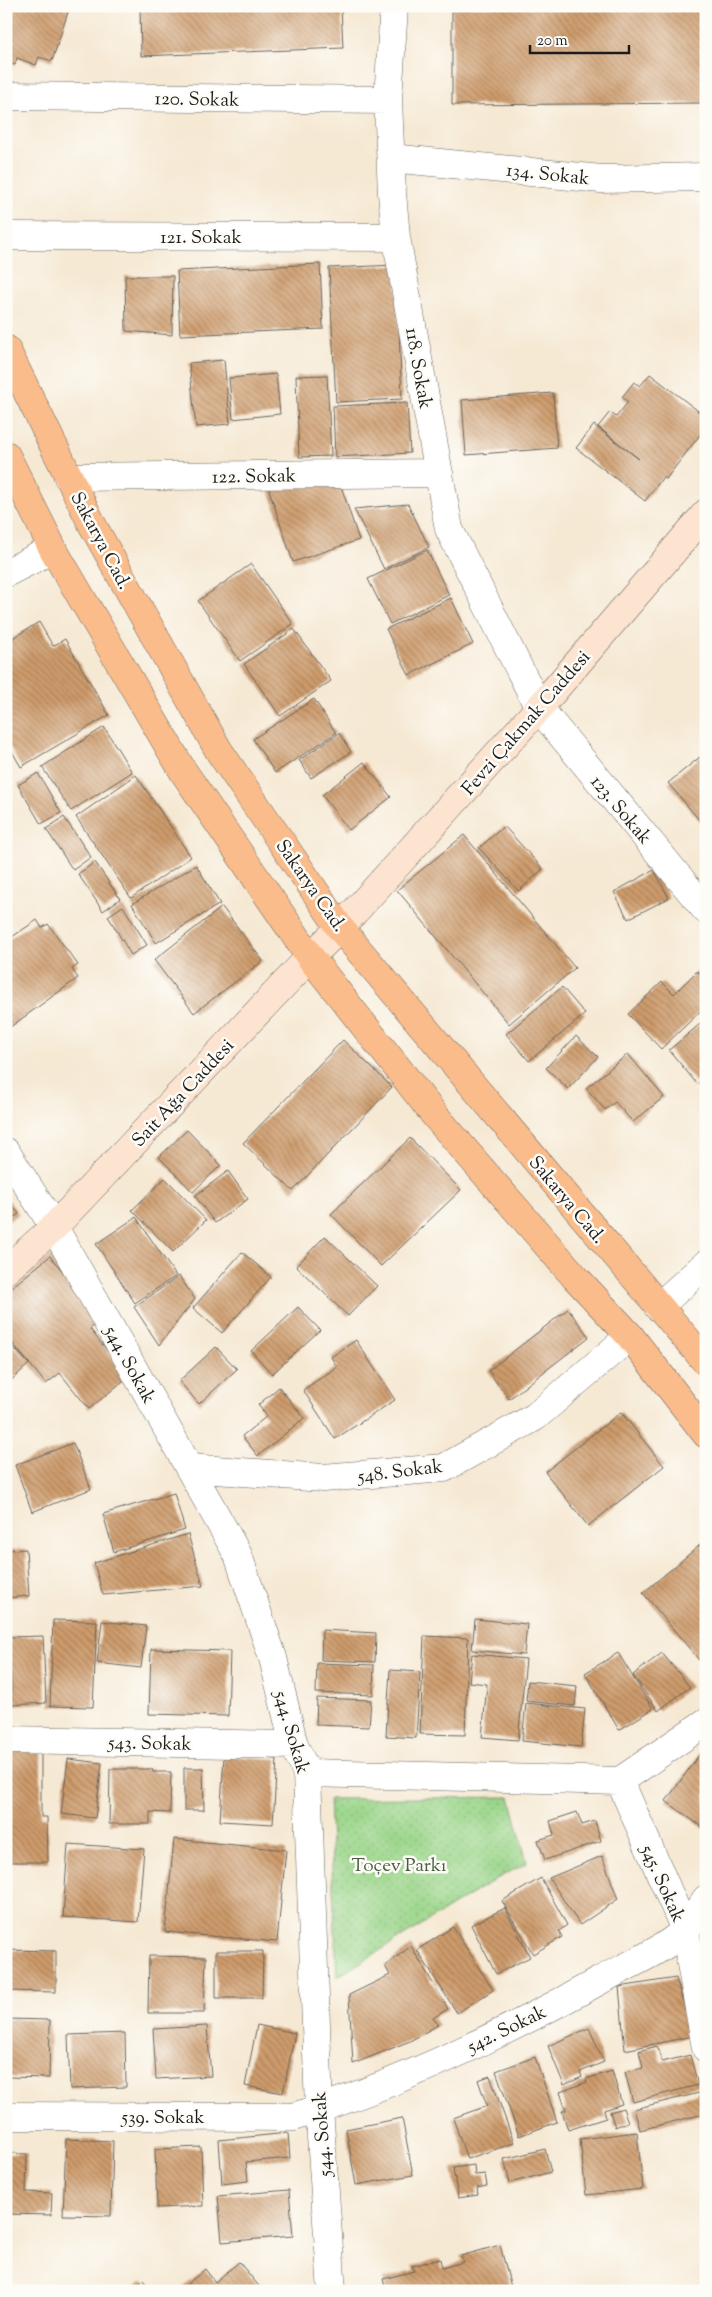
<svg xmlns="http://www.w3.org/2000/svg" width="712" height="2297" font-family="'Sorts Mill Goudy',serif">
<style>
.park{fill:url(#park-dots);stroke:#5b7852}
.building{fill:url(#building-back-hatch)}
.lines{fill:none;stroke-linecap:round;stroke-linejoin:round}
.street-casing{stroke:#68645c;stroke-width:29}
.secondary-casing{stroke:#68645c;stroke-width:29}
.primary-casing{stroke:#68645c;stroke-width:29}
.street{stroke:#fff;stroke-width:28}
.secondary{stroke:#fde4d1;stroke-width:28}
.primary{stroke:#fabc8b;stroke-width:28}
.labels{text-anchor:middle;stroke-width:5;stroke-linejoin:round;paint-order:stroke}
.street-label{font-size:19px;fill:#1c1c1c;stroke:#fdfcf7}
.park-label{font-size:19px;fill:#485d42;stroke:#fdfcf7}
</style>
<defs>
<pattern id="park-dots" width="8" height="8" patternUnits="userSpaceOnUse" patternTransform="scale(1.25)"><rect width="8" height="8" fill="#9ad589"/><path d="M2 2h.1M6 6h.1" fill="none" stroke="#84b676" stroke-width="1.8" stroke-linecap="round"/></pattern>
<pattern id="building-back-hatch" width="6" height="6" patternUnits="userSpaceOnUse" patternTransform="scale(1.25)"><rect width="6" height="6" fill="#ce9b6c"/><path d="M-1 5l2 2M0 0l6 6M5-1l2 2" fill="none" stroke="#a67e58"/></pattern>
</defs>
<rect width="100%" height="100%" fill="#fdfcf7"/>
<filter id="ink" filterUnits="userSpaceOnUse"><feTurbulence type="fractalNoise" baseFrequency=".02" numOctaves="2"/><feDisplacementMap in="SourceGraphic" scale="10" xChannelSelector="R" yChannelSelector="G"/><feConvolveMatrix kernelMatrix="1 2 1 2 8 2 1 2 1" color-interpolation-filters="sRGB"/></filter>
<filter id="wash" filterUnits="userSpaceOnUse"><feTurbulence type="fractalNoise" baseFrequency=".0096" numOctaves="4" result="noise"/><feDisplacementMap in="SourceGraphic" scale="20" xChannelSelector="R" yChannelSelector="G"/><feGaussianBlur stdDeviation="1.12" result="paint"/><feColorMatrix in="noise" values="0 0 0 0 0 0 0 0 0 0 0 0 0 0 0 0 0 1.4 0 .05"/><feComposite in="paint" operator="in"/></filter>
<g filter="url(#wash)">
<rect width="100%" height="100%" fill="#f6e9d4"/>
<path class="park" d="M510,1797L527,1863L496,1879L337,1977L329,1799Z"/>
<g id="blocks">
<path class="building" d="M6,6H70L52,61L39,57L36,65L17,58L15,65L6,63Z
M140,6H341L343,48L141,56Z
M452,6H706V103L452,105Z
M320,264L323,329L180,335L177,271Z
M396,265L402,399L336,402L329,268Z
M125,276H173L172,335L126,331Z
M224,360L230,424L196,427L189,363Z
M276,374L280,414L233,419L229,378Z
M650,374L706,417V427L666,479L663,477L645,501L576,448L594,425L639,459L598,427L610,412L616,417L628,402L622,397L634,382L640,386Z
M327,375L331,456L299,457L296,376Z
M553,393L557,448L466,455L462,400Z
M407,403L410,453L335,457L333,406Z
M339,480L359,540L293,562L268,487Z
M408,504L429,547L384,569L354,509Z
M427,550L449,595L390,624L368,579Z
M251,564L293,624L240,661L198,601Z
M451,598L473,644L409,675L386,629Z
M39,622L53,646L65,639L109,715L21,767L6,741V642Z
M294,629L331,681L280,716L244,664Z
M314,699L336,733L275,773L253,739Z
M104,727L132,772L71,811L42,767Z
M339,733L351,752L311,778L299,760Z
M706,752V828L668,783Z
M364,762L391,797L349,830L322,795Z
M38,773L61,813L41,824L18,785Z
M136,775L191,857L131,898L76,817Z
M64,817L91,857L73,870L46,829Z
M504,826L543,869L519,891L479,848Z
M464,835L575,968L509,1024L397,890Z
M95,862L120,899L103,911L78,874Z
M196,865L220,904L156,943L132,904Z
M654,870L669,898L628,919L614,892Z
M123,906L147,945L131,955L108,916Z
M222,907L263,961L194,1013L154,960Z
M37,920L42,928L48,924L78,965L72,969L78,978L6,1030V941Z
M697,971L706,980V1006L661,1049L628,1014L662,982L674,994Z
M562,987L585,1014L529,1061L506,1034Z
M706,1019V1077L697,1084L669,1050Z
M576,1036L598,1057L568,1089L546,1068Z
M343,1040L392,1087L293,1191L243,1143Z
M628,1054L664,1097L633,1122L615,1102L605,1110L586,1088Z
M187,1130L221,1165L193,1192L159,1157Z
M410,1138L461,1190L381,1266L331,1214Z
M228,1171L248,1199L215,1223L195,1196Z
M165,1178L206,1220L173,1252L132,1210Z
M6,1197L19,1214L6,1223Z
M136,1217L176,1276L135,1303L96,1244Z
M325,1236L377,1286L348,1316L296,1266Z
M242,1252L271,1277L222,1333L193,1308Z
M50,1256L101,1319L90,1329L128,1377L89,1409L60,1373L46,1384L6,1335V1292Z
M179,1276L195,1299L159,1345L134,1307Z
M298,1307L320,1330L272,1374L251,1351Z
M568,1309L589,1337L509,1399L488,1371Z
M6,1339L29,1364L6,1385Z
M356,1340L395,1400L335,1439L303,1390L337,1367L331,1357Z
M216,1347L237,1369L199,1404L179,1381Z
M279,1387L304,1418L258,1456L242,1436L267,1416L258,1405Z
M621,1412L664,1466L588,1526L545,1472Z
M73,1443L91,1489L32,1512L15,1465Z
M174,1493L185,1530L114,1552L103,1514Z
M188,1534L203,1586L103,1595L94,1563Z
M706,1540V1655L699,1660L643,1593Z
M26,1549L29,1596L6,1598V1550Z
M475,1619L527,1624L524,1655L472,1650Z
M53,1620L97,1621L93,1707L50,1706Z
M102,1621L146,1626L141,1668L97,1663Z
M322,1630L376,1633L375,1662L321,1660Z
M43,1636L46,1703L12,1705L9,1637Z
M424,1636L468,1638L465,1735L420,1734Z
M151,1649L230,1651L228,1716L149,1714Z
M618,1653L653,1709L619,1730L585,1673Z
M662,1653L690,1687L658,1711L633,1675Z
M472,1654L526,1659L518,1740L482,1737L487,1684L469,1682Z
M317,1663L374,1665L373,1695L316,1693Z
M390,1670L420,1672L416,1738L386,1736Z
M528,1681L577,1686L575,1706L526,1701Z
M317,1698L371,1700L369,1727L316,1725Z
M526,1703L585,1709L581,1747L522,1741Z
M6,1742H41V1817H47L48,1862H6Z
M706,1745V1830L666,1801Z
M224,1756L277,1759L273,1824L220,1821Z
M68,1759L102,1763L95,1818L61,1814Z
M184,1768H203L204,1810H184Z
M110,1769H152L153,1772H171L170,1813L150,1812V1824H109Z
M577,1812L582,1825L595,1821L601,1841L545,1860L538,1840L554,1835L550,1821Z
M174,1839L286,1850L277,1942L165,1932Z
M68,1844L144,1849L138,1922L63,1917Z
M602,1856L618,1899L580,1925L549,1878Z
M541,1878L567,1925L559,1931L562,1937L533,1954L502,1901Z
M505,1908L530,1957L496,1974L471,1925Z
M453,1927L493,1990L457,2013L417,1950Z
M411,1946L448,2009L433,2018L438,2025L410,2041L353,2064L349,1995L390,1975L385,1966Z
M6,1950L56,1951V1992L6,1991Z
M216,1951H263L262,1998H216Z
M149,1956L206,1957L204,2013H148Z
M676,1978L693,2036L625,2050L619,1987Z
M6,2019L50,2020L49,2078L6,2077Z
M257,2025L295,2033L283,2093L245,2086Z
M207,2026L211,2076L156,2079L153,2029Z
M589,2028L604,2062L580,2072L582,2077L564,2085L548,2046Z
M125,2033L126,2087L70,2089L68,2035Z
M657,2046L662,2062L690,2055L698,2085L633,2102L625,2072L643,2068L639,2051Z
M535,2057L557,2122L519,2136L496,2071Z
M612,2071L622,2104L604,2110L606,2118L568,2130L562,2111L566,2110L560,2092L587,2082L586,2079Z
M490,2076L514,2143L467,2159L453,2118L487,2106L478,2080Z
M699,2093L704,2114L640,2130L634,2109Z
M623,2108L628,2122L615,2127L610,2112Z
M402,2118L413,2175L356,2185L346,2129Z
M637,2132L643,2189L586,2195L580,2139Z
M288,2133L290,2158L246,2162L248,2181L222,2184L219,2140Z
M66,2139L113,2141L111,2216L63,2215Z
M201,2147L203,2206L157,2208L155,2149Z
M545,2149L551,2172L510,2183L504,2159Z
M6,2153L27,2154L26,2192L52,2193L51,2215L6,2214Z
M474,2165L475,2175L485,2174L487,2186L477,2188L478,2195L458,2198L453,2168Z
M289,2190L293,2236L222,2242L218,2196Z
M500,2245L512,2291H386L383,2279L414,2271L412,2266L440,2259L442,2268L463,2262L461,2256Z
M239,2262L263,2291H179L205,2269L215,2282Z
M143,2280L152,2291H130Z"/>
</g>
</g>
<g filter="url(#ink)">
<use href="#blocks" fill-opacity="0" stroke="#68645c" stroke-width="1"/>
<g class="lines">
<defs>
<path id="street" d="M394,6L388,100L392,193L396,237L449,529L539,708L706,910
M6,96L388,100
M391,158L601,179L706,177
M6,236L396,237
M68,477L439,473
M6,573L53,549
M6,1152L54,1227L238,1555L273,1658L294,1745L307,1773L319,2109L332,2291
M658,1307L706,1264
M189,1468L323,1478L444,1468L535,1417L630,1336
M6,1740L294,1745
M307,1773L620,1781L706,1722
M620,1781L685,1930L706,2048
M6,2116L293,2117C399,2085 503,2034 599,1981C626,1966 662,1951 684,1931C693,1923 699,1909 706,1899"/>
<path id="secondary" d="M6,1270L54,1227L310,957L340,928L539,708L706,513"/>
<path id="primary" d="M6,349L93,526L219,751L340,928L706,1362
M6,455L53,549L183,771L310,957L437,1118L575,1277L630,1336L706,1434"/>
</defs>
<use href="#street" class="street-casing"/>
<use href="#secondary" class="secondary-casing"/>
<use href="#primary" class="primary-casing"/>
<use href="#street" class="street"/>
<use href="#secondary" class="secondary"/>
<use href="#primary" class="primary"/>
</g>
</g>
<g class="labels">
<g class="street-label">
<text transform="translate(197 98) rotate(1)" y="7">120. Sokak</text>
<text transform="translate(548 173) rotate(6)" y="7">134. Sokak</text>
<text x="201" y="243">121. Sokak</text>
<text transform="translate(420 368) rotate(80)" y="7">118. Sokak</text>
<text transform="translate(254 475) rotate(-1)" y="7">122. Sokak</text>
<text transform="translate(102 540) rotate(62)" y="7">Sakarya Cad.</text>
<text transform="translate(525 722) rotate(-49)" y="7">Fevzi Çakmak Caddesi</text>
<text transform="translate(622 809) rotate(50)" y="7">123. Sokak</text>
<text transform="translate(312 885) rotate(55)" y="7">Sakarya Cad.</text>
<text transform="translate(182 1092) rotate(-47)" y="7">Sait Ağa Caddesi</text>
<text transform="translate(568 1199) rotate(50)" y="7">Sakarya Cad.</text>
<text transform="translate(131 1364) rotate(61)" y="7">544. Sokak</text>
<text transform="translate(400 1470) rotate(-7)" y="7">548. Sokak</text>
<text transform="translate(293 1732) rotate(74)" y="7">544. Sokak</text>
<text transform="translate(150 1742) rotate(1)" y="7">543. Sokak</text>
<text transform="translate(664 1883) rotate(66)" y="7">545. Sokak</text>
<text transform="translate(506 2028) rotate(-26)" y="7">542. Sokak</text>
<text x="163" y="2123">539. Sokak</text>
<text transform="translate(321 2134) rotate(-94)" y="7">544. Sokak</text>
</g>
<g class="park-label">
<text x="399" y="1871">Toçev Parkı</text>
</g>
</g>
<rect width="712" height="2297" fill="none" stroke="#fdfcf7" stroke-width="25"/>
<path d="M530 45v8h99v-8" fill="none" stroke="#1c1c1c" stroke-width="2.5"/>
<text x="537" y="45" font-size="15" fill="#1c1c1c" stroke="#fdfcf7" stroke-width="4" paint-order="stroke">20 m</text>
</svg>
